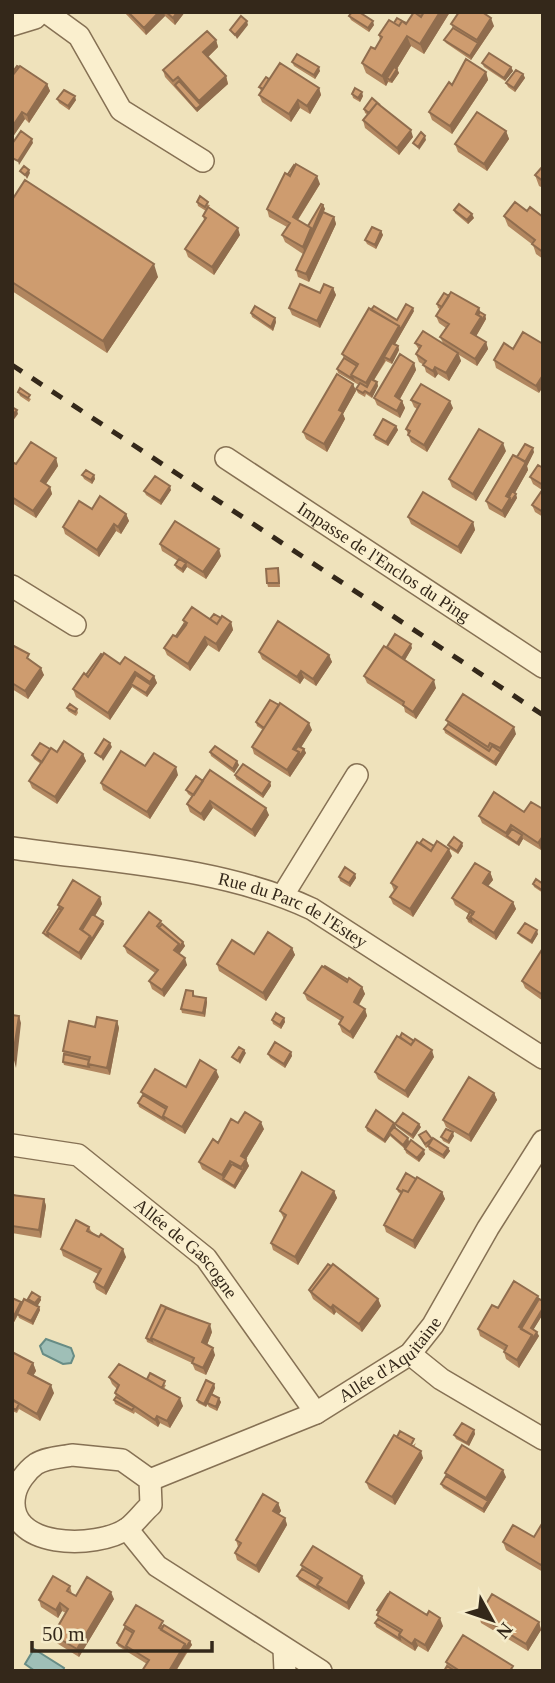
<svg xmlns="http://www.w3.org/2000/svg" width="555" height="1683" font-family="'Times New Roman',serif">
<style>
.water{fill:#9fbfb7;stroke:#678c85;stroke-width:2}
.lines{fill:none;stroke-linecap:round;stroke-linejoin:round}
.minor-casing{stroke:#867154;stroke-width:24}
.minor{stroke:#faefce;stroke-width:21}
.rail{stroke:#34281a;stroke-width:5;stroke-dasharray:12 12;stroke-linecap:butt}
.wall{fill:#b1865f}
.shaded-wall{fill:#906d4e}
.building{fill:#ce9c6f;stroke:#906d4e;stroke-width:2}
.labels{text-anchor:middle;stroke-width:5;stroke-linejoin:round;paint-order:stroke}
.street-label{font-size:18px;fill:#34281a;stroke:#f6ecca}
</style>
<rect width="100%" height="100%" fill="#efe2bb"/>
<path class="water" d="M46,1339L71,1348L74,1356L71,1363L63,1364L43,1354L40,1346Z
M34,1649L64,1668L63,1671H35L25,1664Z"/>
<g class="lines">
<defs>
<g id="minor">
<path d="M46,12L79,36L121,110L203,161"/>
<path d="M12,25L35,18L40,12"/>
<path id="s1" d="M226,458L543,667"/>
<path d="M12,586L75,625"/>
<path id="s2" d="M12,848C110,862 223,867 312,909L543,1058"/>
<path d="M283,895L357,775"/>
<path id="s3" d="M12,1145L78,1155L206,1258L316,1413"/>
<path d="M410,1354L441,1379L543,1439"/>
<path d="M72,1455L122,1460L150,1480L151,1505C143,1512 136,1522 128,1528C97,1550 3,1549 15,1494C17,1484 26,1471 36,1464C45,1458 62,1457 72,1455Z"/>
<path id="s4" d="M150,1480L316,1413L410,1354L433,1325L488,1228L543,1141"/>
<path d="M127,1529L157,1566L321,1671"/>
<path d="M284,1649L285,1671"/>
</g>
</defs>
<use href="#minor" class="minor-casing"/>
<use href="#minor" class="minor"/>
<path class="rail" d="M12,365L543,715"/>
</g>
<path class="wall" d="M124,12H185L175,25L165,16L146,35Z
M421,12H450L424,54L411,46L397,69L399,73L392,83L388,82L386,86L366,73L362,63L375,49L380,40L379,35L394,23H406L418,15Z
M349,16L374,25L369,32L351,20Z
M451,24L494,26L471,60L446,43L444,40L453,28Z
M216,40L218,47L208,57L226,76L228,84L197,112L165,77L163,70Z
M292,62L320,71L315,79L294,66Z
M482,63L511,67L513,71L505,81L484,67Z
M486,72L488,80L452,134L432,120L429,112L452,84Z
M12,73L47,84L50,91L29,123L25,119L12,138Z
M523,74L525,78L515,92L508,87L506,83Z
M269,79L319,88L321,95L310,114L300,108L291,122L262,102L259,95L261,91L259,87Z
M352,94L363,96L360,102L353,98Z
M57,99L76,100L69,110L59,103Z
M380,105L413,137L399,155L365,128L363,120L368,115L365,113L364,109Z
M506,131L509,139L487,171L458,152L455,144Z
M543,166V188L539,186L535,175Z
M288,174L320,184L298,220L308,226L323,205L325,209L323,212L334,217L336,224L309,282L298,277L296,270L303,254L285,242L282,235L287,227L269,217L267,209Z
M12,200L158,277L107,353L12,291Z
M197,202L210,205L208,208L240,235L214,275L188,257L185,249L204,220L203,216L206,211L198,206Z
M454,210L474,218L468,224L455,213Z
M527,211L543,217V259L536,254L533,245L508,226L504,216Z
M381,231L383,235L376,249L367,244L365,240Z
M333,288L336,295L320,328L292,315L289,308Z
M449,296L479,308L480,312L485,315L486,319L476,336L486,342L488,349L477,366L459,355L461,361L449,381L438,374L435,378L426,372L424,365L419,362L416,354L419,350L415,343H443L440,337L446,328L439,323L436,316L440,309L438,308L437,304Z
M414,311L395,344L398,346L399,350L392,364L386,361L374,380L377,382L378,386L372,398L366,394L365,397L358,393L356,389L359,385L338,373L337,369L344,358L342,354L397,320Z
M251,313L275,318L276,322L273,331L252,317Z
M523,332L539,393L496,368L494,360L513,349Z
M414,363L416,370L400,399L402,401L405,408L400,418L377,405L374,398Z
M353,384L356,391L343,414L345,419L327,452L306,439L303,432Z
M18,392L31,399L29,402L20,396Z
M411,400L453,408L427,452L411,442L406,429L417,409L414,407Z
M396,426L398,430L388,446L375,439L374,435Z
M506,451L476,501L452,487L449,479Z
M534,452L527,466L528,470L515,493L517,498L505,518L489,509L486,501L517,457Z
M56,458L58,466L46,484L50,487L52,494L36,518L12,503V462L16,464Z
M543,468V517L535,512L532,505L542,490L533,484L530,477Z
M82,475H94L95,479L92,484L84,479Z
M171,490L161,505L146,495L144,491Z
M92,509L126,514L129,521L121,534L116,531L99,557L65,534L63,527Z
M408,517L473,522L475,530L461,554L411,524Z
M160,544L221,556L206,579L187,567L183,573L176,568L175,565L178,561L162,551Z
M279,572L280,587H268L267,583Z
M221,618L231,622L233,630L219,652L208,645L190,671L167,655L164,648L176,636L184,624L183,620Z
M12,645L32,661L44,675L28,699L12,689Z
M386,647L412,648L405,660L436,688L416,719L405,712L404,707L367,683L364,676Z
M259,652L329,655L332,662L316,686L304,678L300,684L262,659Z
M120,664L154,676L157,683L147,697L132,687L110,720L76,697L73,689L86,675Z
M67,708L77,709L78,713L76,716L68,711Z
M446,720L516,734L496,766L445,733L444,729L448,724Z
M256,722L312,730L301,747L304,749L306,753L290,777L254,754L252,747L263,730L257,726Z
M50,749L57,752L83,754L86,761L57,804L32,788L29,781L41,764L34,759L32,755Z
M210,752L239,765L234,773L211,756Z
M145,766L178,775L150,819L103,790L101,783Z
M235,775L270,782L271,786L263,798L236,779Z
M203,781L269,815L255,837L213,808L204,821L190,812L187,804L192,797L188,794L186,790Z
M543,809V847L541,850L523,839L519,846L482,823L479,816L524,812Z
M448,845L463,846L458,854L450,849Z
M452,856L413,917L393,904L390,897L394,891L391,883Z
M490,872L493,880L488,886L513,902L516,909L496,940L468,922L467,918L469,914L455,905L452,898Z
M355,874L356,878L350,887L340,881L339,877Z
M533,884H543V893L534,887Z
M100,897L102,904L95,916L104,924L81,960L45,936L43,933L59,908L58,905Z
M161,921L162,924L183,942L185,946L179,954L187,965L164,997L152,989L149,981L155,973L127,953L124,946Z
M518,933L538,934L532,944L520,936Z
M292,948L295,955L266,1001L219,971L217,964L254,954Z
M543,948V1001L525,988L522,981Z
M348,980L362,987L365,994L359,1005L365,1009L367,1016L353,1039L342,1032L339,1024L341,1021L307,1000L304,993Z
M195,994L194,996L206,998L207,1002L205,1017L182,1013L181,1009Z
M284,1018L285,1022L281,1029L273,1024L272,1020Z
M117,1021L119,1028L110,1075L64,1065L63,1062L64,1054L63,1051L95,1027Z
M400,1037L414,1041L434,1057L408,1098L378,1079L375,1072Z
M291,1052L292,1056L285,1068L270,1058L268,1054Z
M219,1077L185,1134L139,1107L138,1103L143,1095L141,1092L186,1087Z
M494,1093L497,1100L471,1142L446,1127L443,1120Z
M238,1123L264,1129L246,1159L249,1166L235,1189L202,1169L199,1162Z
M395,1124L421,1127L413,1139L397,1127Z
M366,1127H396L395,1128L408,1138L409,1142L425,1154L419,1162L406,1153L405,1149L390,1136L385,1143L367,1131Z
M419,1135L432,1140L448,1148L450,1151L444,1159L429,1150L428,1147L426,1148Z
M454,1136L449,1144L443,1141L441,1137Z
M416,1179L442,1192L445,1199L415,1249L386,1232L384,1225L401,1194L398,1192L397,1189Z
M334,1191L337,1198L298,1265L273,1250L271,1243L284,1219L280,1211Z
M12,1193L18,1196L44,1199L46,1206L41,1238L12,1233Z
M89,1227L91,1231L126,1257L106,1295L96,1289L94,1282L98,1274L63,1256L61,1249Z
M309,1290L378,1299L381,1306L362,1332L336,1312L334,1315L313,1299Z
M40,1297L41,1300L37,1306L39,1307L40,1310L33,1325L19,1318L18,1315L13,1324H12V1298L21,1302L22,1304L29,1301L28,1299Z
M539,1299L543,1301V1314L533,1330L539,1336L519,1368L506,1359L504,1352L505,1351L480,1336L478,1329L498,1308Z
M212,1332L207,1345L215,1355L206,1375L195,1370L192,1363L147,1342L146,1338Z
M12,1352L33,1363L36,1371L33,1375L54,1393L40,1421L19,1409L17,1413L12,1411Z
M109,1377L146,1379L166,1385L164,1389L183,1406L170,1428L160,1423L158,1427L135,1412L134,1414L115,1404L114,1400L116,1397L115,1393L117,1389L112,1384Z
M214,1384L215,1388L212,1395L221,1402L217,1411L209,1407L207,1404L206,1407L198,1403L197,1400Z
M474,1430L475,1434L469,1446L456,1439L454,1435Z
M416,1443L414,1447L423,1458L395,1505L369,1489L366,1482Z
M445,1473L506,1477L484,1513L443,1488L441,1484L446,1476Z
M278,1503L281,1511L278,1514L285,1518L287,1525L259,1573L237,1560L235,1553L238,1547L236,1540Z
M543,1522V1572L506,1550L503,1542L534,1537Z
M301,1565L365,1583L349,1610L299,1580L297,1576L302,1569Z
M70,1586L72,1594L76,1596L114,1599L79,1657L55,1642L53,1635L66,1613L62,1611L58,1618L41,1607L39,1600Z
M377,1610L443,1626L428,1652L418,1646L415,1651L376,1627L375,1623L378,1619L377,1615L378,1613Z
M479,1616L539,1622L541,1630L528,1651L481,1623Z
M124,1625H164L190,1641L192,1645L176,1671L147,1664L118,1646L117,1643L125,1628Z
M446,1662L515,1671H444L447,1666Z"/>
<path class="shaded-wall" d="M159,12H164L165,16L146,35L144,28Z
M177,12H185L175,25L173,18Z
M440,12H450L424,54L420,44Z
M491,18L494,26L471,60L470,56L478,43L477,40Z
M247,21L248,25L237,39L235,35Z
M373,21L374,25L369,32L368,28Z
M407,36L411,46L390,80L387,78L388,82L386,86L382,76Z
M216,40L218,47L206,59L203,52Z
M319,67L320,71L315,79L314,75Z
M511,67L513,71L505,81L504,78Z
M397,69L399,73L392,83L390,80Z
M486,72L488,80L452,134L450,126Z
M523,74L525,78L515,92L514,88Z
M226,76L228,84L197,112L196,109L201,105L199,101Z
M47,84L50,91L29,123L27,115Z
M319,88L321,95L310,114L307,106Z
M362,92L363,96L360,102L358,98Z
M75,96L76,100L69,110L68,106Z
M298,100L300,108L291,122L289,114Z
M22,112L25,119L12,138V127Z
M411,130L413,137L399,155L397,148Z
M506,131L509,139L487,171L484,164Z
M425,136L426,140L419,150L418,147Z
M32,139L33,143L19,165L18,161Z
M29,170L30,173L27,179L25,175Z
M317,176L320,184L295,224L293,217Z
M323,205L325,209L305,255L303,247L311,228Z
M472,214L474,218L468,224L467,220Z
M334,217L336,224L309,282L306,274Z
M238,228L240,235L214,275L212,267Z
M381,231L383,235L376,249L375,245Z
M154,264L158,277L107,353L103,341Z
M333,288L336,295L320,328L317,321Z
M413,308L414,311L387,358L384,357L385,361L368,390L366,383L399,326Z
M479,308L481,315H485L486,319L474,340L471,333L476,314Z
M275,318L276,322L273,331L271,327Z
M486,342L488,349L477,366L475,359Z
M398,346L399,350L392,364L390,360Z
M458,353L461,361L449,381L446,373Z
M414,363L416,370L397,404L395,396Z
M435,367L438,374L435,378L433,371Z
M543,375V387L539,393L536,386Z
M377,382L378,386L372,398L370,394Z
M353,384L356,391L343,414L345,419L327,452L324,444L339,410Z
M402,401L405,408L400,418L397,411Z
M450,401L453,408L427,452L424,445Z
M17,410L18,414L12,422V416Z
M396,426L398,430L388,446L386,442Z
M503,443L506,451L476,501L473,494Z
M533,448L534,452L527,466L528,470L511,500L516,494L517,498L505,518L502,511L506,496Z
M56,458L58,466L43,488L41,481Z
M94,475L95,479L92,484L91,480Z
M170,486L171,490L161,505L160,501Z
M50,487L52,494L36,518L33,511Z
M126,514L129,521L121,534L118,527Z
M473,522L475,530L461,554L458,547Z
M114,524L116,531L99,557L97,550Z
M219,549L221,556L206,579L203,572Z
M186,563L187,567L183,573L182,569Z
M231,622L233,630L219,652L216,644Z
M205,637L208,645L190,671L188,664Z
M411,644L412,648L403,663L401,659Z
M329,655L332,662L316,686L313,679Z
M41,668L44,675L28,699L25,691Z
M301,671L304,678L300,684L297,677Z
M135,672L138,679L131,684L132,687L110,720L108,713Z
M154,676L157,683L147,697L146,693L151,685L150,682Z
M434,680L436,688L416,719L413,712Z
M309,723L312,730L297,754L293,749Z
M514,727L516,734L502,756L500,748Z
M110,743L112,747L103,761L101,757Z
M304,749L306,753L290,777L287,770L299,752Z
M501,752L502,756L496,766L494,762Z
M83,754L86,761L57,804L55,797Z
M237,761L239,765L234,773L233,769Z
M176,767L178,775L150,819L147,812Z
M270,782L271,786L263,798L262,794Z
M210,801L213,808L204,821L201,814Z
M266,808L269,815L255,837L252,830Z
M511,825L513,833L507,836L506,833Z
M522,835L523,839L519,846L517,843Z
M543,836V847L541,850L538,843Z
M462,843L463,846L458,854L457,851Z
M449,849L452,856L413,917L410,909Z
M490,872L493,880L485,890L483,883Z
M355,874L356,878L350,887L349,883Z
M100,897L102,904L84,934L80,929Z
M513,902L516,909L496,940L494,933Z
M103,921L104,924L81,960L79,953L90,936Z
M537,930L538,934L532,944L531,941Z
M183,942L185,946L177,957L174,950L179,944Z
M292,948L295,955L266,1001L263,993Z
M185,958L187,965L164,997L162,990Z
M362,987L365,994L356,1009L354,1002Z
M206,998L207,1002L205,1017L203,1013Z
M365,1009L367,1016L353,1039L350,1032Z
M19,1016L21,1023L16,1068L13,1056Z
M284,1018L285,1022L281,1029L280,1025Z
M117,1021L119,1028L110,1075L107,1068Z
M244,1050L246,1053L240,1064L238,1061Z
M432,1050L434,1057L408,1098L405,1091Z
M291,1052L292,1056L285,1068L284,1064Z
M216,1070L219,1077L185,1134L182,1127Z
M494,1093L497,1100L471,1142L469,1135Z
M261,1122L264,1129L246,1159L249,1166L235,1189L234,1186L243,1170L241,1156Z
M394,1123L396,1127L391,1135L389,1133L390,1136L385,1143L384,1140Z
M419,1124L421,1127L413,1139L412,1135Z
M453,1132L454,1136L449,1144L448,1141Z
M408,1138L409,1142L404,1149L403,1145Z
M448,1148L450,1151L444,1159L443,1155Z
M424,1150L425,1154L419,1162L417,1158Z
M230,1161L233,1168L223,1179L222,1175Z
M334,1191L337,1198L298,1265L295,1257Z
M442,1192L445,1199L415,1249L413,1241Z
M44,1199L46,1206L41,1238L39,1230Z
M123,1249L126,1257L106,1295L104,1288Z
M538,1296L541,1303L520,1331L519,1327Z
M40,1297L41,1300L37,1307L35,1303Z
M378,1299L381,1306L362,1332L359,1324Z
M21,1302L22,1306L13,1324L12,1320Z
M333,1305L336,1312L334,1315L331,1308Z
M39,1307L40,1310L33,1325L31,1321Z
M543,1308V1314L532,1332L531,1328Z
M210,1324L212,1332L205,1350L202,1342Z
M537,1332L539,1336L519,1368L517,1360L532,1335Z
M213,1348L215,1355L206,1375L203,1368Z
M33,1363L36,1371L31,1380L28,1373Z
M214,1384L215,1388L206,1407L204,1404Z
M51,1385L54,1393L40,1421L37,1414Z
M180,1398L183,1406L170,1428L167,1421Z
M219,1398L221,1402L217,1411L216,1407Z
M157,1416L160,1423L158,1427L155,1420Z
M474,1430L475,1434L469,1446L467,1443Z
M421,1451L423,1458L395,1505L392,1497Z
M503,1470L506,1477L484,1513L483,1509L488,1501L486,1498Z
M278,1503L281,1511L276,1519L273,1511Z
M285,1518L287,1525L259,1573L256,1566Z
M362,1576L365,1583L349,1610L347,1603Z
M111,1592L114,1599L79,1657L77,1649Z
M60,1603L62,1611L58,1618L56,1610Z
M440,1618L443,1626L428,1652L425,1645Z
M539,1622L541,1630L528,1651L526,1644Z
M415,1639L418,1646L415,1651L412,1644Z
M190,1641L192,1645L187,1651L186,1648Z
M185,1644L187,1651L176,1671H169Z"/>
<path class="building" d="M128,12H159L144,28Z
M166,12H177L173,18Z
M352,12H359L373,21L368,28L349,16Z
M414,12L421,17L424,12H440L420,44L407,36L382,76L362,63L371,47L375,49L382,37L379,35L389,20L399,26L402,21L406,24Z
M459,12H482L491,18L477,40L451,24Z
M241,16L247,21L235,35L230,30Z
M397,18L406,23L402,21L399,26L394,23Z
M453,28L478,43L470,56L444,40Z
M207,31L216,40L203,52L226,76L199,101L178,77L173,81L163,70Z
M489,53L511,67L504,78L482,63Z
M297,54L319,67L314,75L292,62Z
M466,59L486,72L450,126L429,112L449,82L452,85Z
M280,63L319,88L307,106L298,100L289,114L259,95Z
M17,66L19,67L12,76V73Z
M20,66L47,84L27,115L22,112L12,127V76Z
M394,67L397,69L390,80L387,78Z
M516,70L523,74L514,88L506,83Z
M266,77L269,79L263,89L259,87Z
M179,81L201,105L196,109L175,85Z
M355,88L362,92L358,98L352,94Z
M64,90L75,96L68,106L57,99Z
M372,98L380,105L377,103L369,113L364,109Z
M377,103L411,130L397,148L363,120Z
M477,112L506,131L484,164L455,144Z
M21,131L32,139L18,161L12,158V144Z
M421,132L425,136L418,147L413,143Z
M296,164L317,176L293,217L311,228L303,247L282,235L290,223L267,209L285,173L290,176Z
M294,165L295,166L290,176L288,174Z
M24,166L29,170L25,175L20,171Z
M543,166V181L535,175Z
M25,180L154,264L103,341L12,282V200Z
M200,196L208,202L205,207L197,202Z
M515,202L527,211L530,207L543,217V252L532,244L535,240L504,216Z
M321,204L323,205L312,231L311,228L308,226Z
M459,204L472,214L467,220L454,210Z
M208,207L238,228L212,267L185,249L206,218L203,216Z
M323,212L334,217L306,274L296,270Z
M372,227L381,231L375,245L365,240Z
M300,284L320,293L324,284L333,288L317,321L289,308Z
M451,292L479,308L476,314L481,317L471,333L486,342L475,359L440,337L449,324L436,316Z
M444,293L449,296L442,307L437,304Z
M406,304L413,308L400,330L399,326L371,310L374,306L397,320Z
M255,306L275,318L271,327L251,313Z
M369,308L399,326L366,383L351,375L358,364L342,354Z
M480,312L485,315L482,320L481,317L478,315Z
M423,331L458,353L446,373L435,367L433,371L423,365L426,361L416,354L421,346L415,343Z
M523,332L543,344V375L536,386L494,360L504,343L513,349Z
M392,343L398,346L390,360L384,357Z
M400,354L414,363L395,396L402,401L397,411L374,398Z
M344,358L357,366L351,375L353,379L337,369Z
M337,374L353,384L339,410L343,412L324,444L303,432Z
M371,379L377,382L370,394L365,391L363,393L356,389L360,383L367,387Z
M421,384L450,401L424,445L408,435L410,431L406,429L420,404L411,400Z
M20,388L30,395L28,398L18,392Z
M12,407L17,410L12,416Z
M383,419L396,426L386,442L374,435Z
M479,429L503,443L473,494L449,479Z
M31,442L56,458L41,481L50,487L33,511L12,497V462L16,464Z
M525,444L533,448L525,462L517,457Z
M513,455L526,462L506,496L510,498L502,511L486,501Z
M538,465L543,468V485L530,477Z
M86,470L94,475L91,480L82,475Z
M155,476L170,486L160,501L144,491Z
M543,489V512L532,505Z
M512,491L516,494L511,501L509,497Z
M423,492L473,522L458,547L408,517Z
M100,496L126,514L118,527L114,524L97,550L63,527L79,501L92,509Z
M175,521L219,549L203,572L160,544Z
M179,559L186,563L182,569L175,565Z
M278,568L279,583H267L266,569Z
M192,607L217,624L222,616L231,622L216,644L205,637L188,664L164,648L173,635L177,637L187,623L183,620Z
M214,614L221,618L217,624L210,619Z
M278,621L329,655L313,679L301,671L297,677L259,652Z
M184,624L186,625L177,637L176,636Z
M395,634L411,644L402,658L387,647Z
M12,645L29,654L27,658L41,668L25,691L12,683Z
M384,646L434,680L413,712L403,705L404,702L364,676Z
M104,653L120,664L125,657L154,676L150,682L135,672L108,713L73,689L84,673L88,677Z
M101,654L103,655L88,677L86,675Z
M136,675L151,685L146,693L131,684Z
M463,694L514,727L500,748L490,743L488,747L446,720Z
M270,700L279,705L264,728L256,722Z
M280,703L309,723L293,749L299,752L287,770L252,747Z
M70,704L77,709L75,712L67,708Z
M448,724L489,751L492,746L501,752L494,762L444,729Z
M104,739L110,743L101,757L95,753Z
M64,741L83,754L55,797L29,781L51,748L57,752Z
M40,743L50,749L42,762L32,755Z
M215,746L237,761L233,769L210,752Z
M298,746L304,749L300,756L299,752L295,750Z
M121,751L145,766L154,753L176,767L147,812L101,783Z
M243,764L270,782L262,794L235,775Z
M210,770L266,808L252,830L210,801L201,814L187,804Z
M196,776L203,781L194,795L186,790Z
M494,792L524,812L531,802L543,809V836L538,843L511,825L506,833L479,816Z
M512,829L522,835L517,843L507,836Z
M454,837L462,843L457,851L448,845Z
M423,839L434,846L431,851L420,843Z
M437,841L449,849L410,909L390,897L397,887L391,883L417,842L431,851Z
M475,863L490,872L483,883L513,902L494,933L470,917L474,912L452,898Z
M345,867L355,874L349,883L339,877Z
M536,879L543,884L542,890L533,884Z
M73,880L100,897L80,929L90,936L79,953L47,932L63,908L58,905Z
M59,908L61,910L47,932L48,936L43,933Z
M149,912L161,921L157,926L179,944L174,950L185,958L162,990L149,981L158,970L124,946Z
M470,912L473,914L470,917L471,921L467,918Z
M92,914L103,921L92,939L90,936L82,930Z
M525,923L537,930L531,941L518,933Z
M162,924L183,942L180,947L179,944L159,928Z
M268,932L292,948L263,993L217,964L232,940L254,954Z
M543,948V995L522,981Z
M322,966L347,982L349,978L362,987L354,1002L365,1009L350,1032L339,1024L343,1017L304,993Z
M325,966L348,980L347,982L324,967Z
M186,990L193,991V996L206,998L203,1013L181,1009Z
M276,1013L284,1018L280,1025L272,1020Z
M12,1015L19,1016L13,1056H12Z
M97,1017L117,1021L107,1068L88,1064L90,1057L63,1051L69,1021L95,1027Z
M402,1033L414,1041L411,1045L400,1037Z
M397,1036L411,1045L415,1039L432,1050L405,1091L375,1072Z
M275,1042L291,1052L284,1064L268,1054Z
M239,1047L244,1050L238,1061L232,1057Z
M64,1054L89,1060L88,1064L89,1067L63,1062Z
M200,1060L216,1070L182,1127L163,1116L167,1107L141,1092L155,1069L186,1087Z
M469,1077L494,1093L469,1135L443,1120Z
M143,1095L166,1109L163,1116L164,1119L138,1103Z
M376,1110L394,1123L384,1140L366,1127Z
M245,1112L261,1122L241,1156L246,1159L241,1167L230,1161L222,1175L199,1162L213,1139L218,1143L231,1119L238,1123Z
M403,1113L419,1124L412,1135L395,1124Z
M394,1127L408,1138L403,1145L389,1133Z
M446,1129L453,1132L448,1141L441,1137Z
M426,1131L432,1139L425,1144L419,1135Z
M433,1138L448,1148L443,1155L428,1146Z
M411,1140L424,1150L417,1158L405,1149Z
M232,1164L243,1170L234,1186L223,1179Z
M302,1172L334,1191L295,1257L271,1243L286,1215L280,1211Z
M406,1173L416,1179L408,1192L403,1190L402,1192L397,1189Z
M417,1177L442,1192L413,1241L384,1225L403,1190L408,1192Z
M12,1195L44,1199L39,1230L12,1226Z
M76,1220L89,1227L87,1231L99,1237L101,1234L123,1249L104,1288L94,1282L101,1269L61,1249Z
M328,1264L331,1266L311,1292L309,1290Z
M333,1264L378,1299L359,1324L333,1305L331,1308L311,1292Z
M514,1281L538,1296L519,1327L532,1335L517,1360L504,1352L507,1346L478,1329L492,1305L498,1308Z
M32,1292L40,1297L35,1303L28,1299Z
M12,1298L21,1302L12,1320Z
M24,1299L39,1307L31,1321L17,1314Z
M539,1299L543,1301V1308L531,1328L537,1332L533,1338L532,1335L521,1329Z
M161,1305L177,1312L166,1308L151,1338L152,1341L146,1338Z
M166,1308L210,1324L202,1342L213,1348L203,1368L192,1363L194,1358L151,1338Z
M12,1352L33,1363L28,1373L51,1385L37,1414L12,1399Z
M119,1364L180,1398L167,1421L157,1416L155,1420L115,1393L119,1385L109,1377Z
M150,1373L165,1381L162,1388L147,1379Z
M206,1380L214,1384L204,1404L197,1400Z
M211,1394L219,1398L216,1407L207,1403Z
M116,1397L134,1407L132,1410L114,1400Z
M12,1400L19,1404L16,1410L12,1408Z
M462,1423L474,1430L467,1443L454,1435Z
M400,1431L414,1439L411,1445L397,1437Z
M394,1435L421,1451L392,1497L366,1482Z
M462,1445L503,1470L486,1498L445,1473Z
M446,1476L488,1501L483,1509L441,1484Z
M263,1494L278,1503L273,1511L285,1518L256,1566L235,1553L241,1543L236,1540Z
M543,1522V1562L541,1565L503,1542L513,1525L534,1537Z
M313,1546L362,1576L347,1603L317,1585L322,1578L301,1565Z
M302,1569L321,1580L317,1585L319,1589L297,1576Z
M53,1576L70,1586L67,1591L76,1596L87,1577L111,1592L77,1649L53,1635L68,1609L60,1603L56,1610L39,1600Z
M390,1592L427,1615L429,1611L440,1618L425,1645L415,1639L412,1644L399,1635L402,1630L377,1615Z
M388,1594H389L379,1611L377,1610Z
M492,1594L539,1622L526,1644L479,1616Z
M136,1605L163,1621L159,1628L185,1644L169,1671H142L149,1660L126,1646L134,1631L124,1625Z
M378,1619L400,1632L399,1635L400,1639L375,1623Z
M164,1625L190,1641L186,1648L185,1644L161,1630Z
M125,1628L133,1633L126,1646L127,1649L117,1643Z
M463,1635L513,1666L510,1671H460L446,1662Z
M447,1666L455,1671H444Z"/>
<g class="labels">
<g class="street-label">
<text dy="6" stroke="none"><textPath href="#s1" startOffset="189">Impasse de l'Enclos du Ping</textPath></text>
<text dy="6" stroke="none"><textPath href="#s2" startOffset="290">Rue du Parc de l'Estey</textPath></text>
<text dy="6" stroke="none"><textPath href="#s3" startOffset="210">Allée de Gascogne</textPath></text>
<text dy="6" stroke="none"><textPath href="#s4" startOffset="271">Allée d'Aquitaine</textPath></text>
</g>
</g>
<rect width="555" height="1683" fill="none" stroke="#34281a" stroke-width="28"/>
<g transform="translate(492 1620) rotate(130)" stroke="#f6ecca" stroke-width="5" paint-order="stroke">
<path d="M0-5L12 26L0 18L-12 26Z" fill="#34281a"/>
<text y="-10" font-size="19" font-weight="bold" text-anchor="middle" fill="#34281a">N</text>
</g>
<path d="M32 1641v10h180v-10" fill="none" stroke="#34281a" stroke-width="3.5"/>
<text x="42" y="1641" font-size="21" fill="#34281a" stroke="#f6ecca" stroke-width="5" paint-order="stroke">50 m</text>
</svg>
